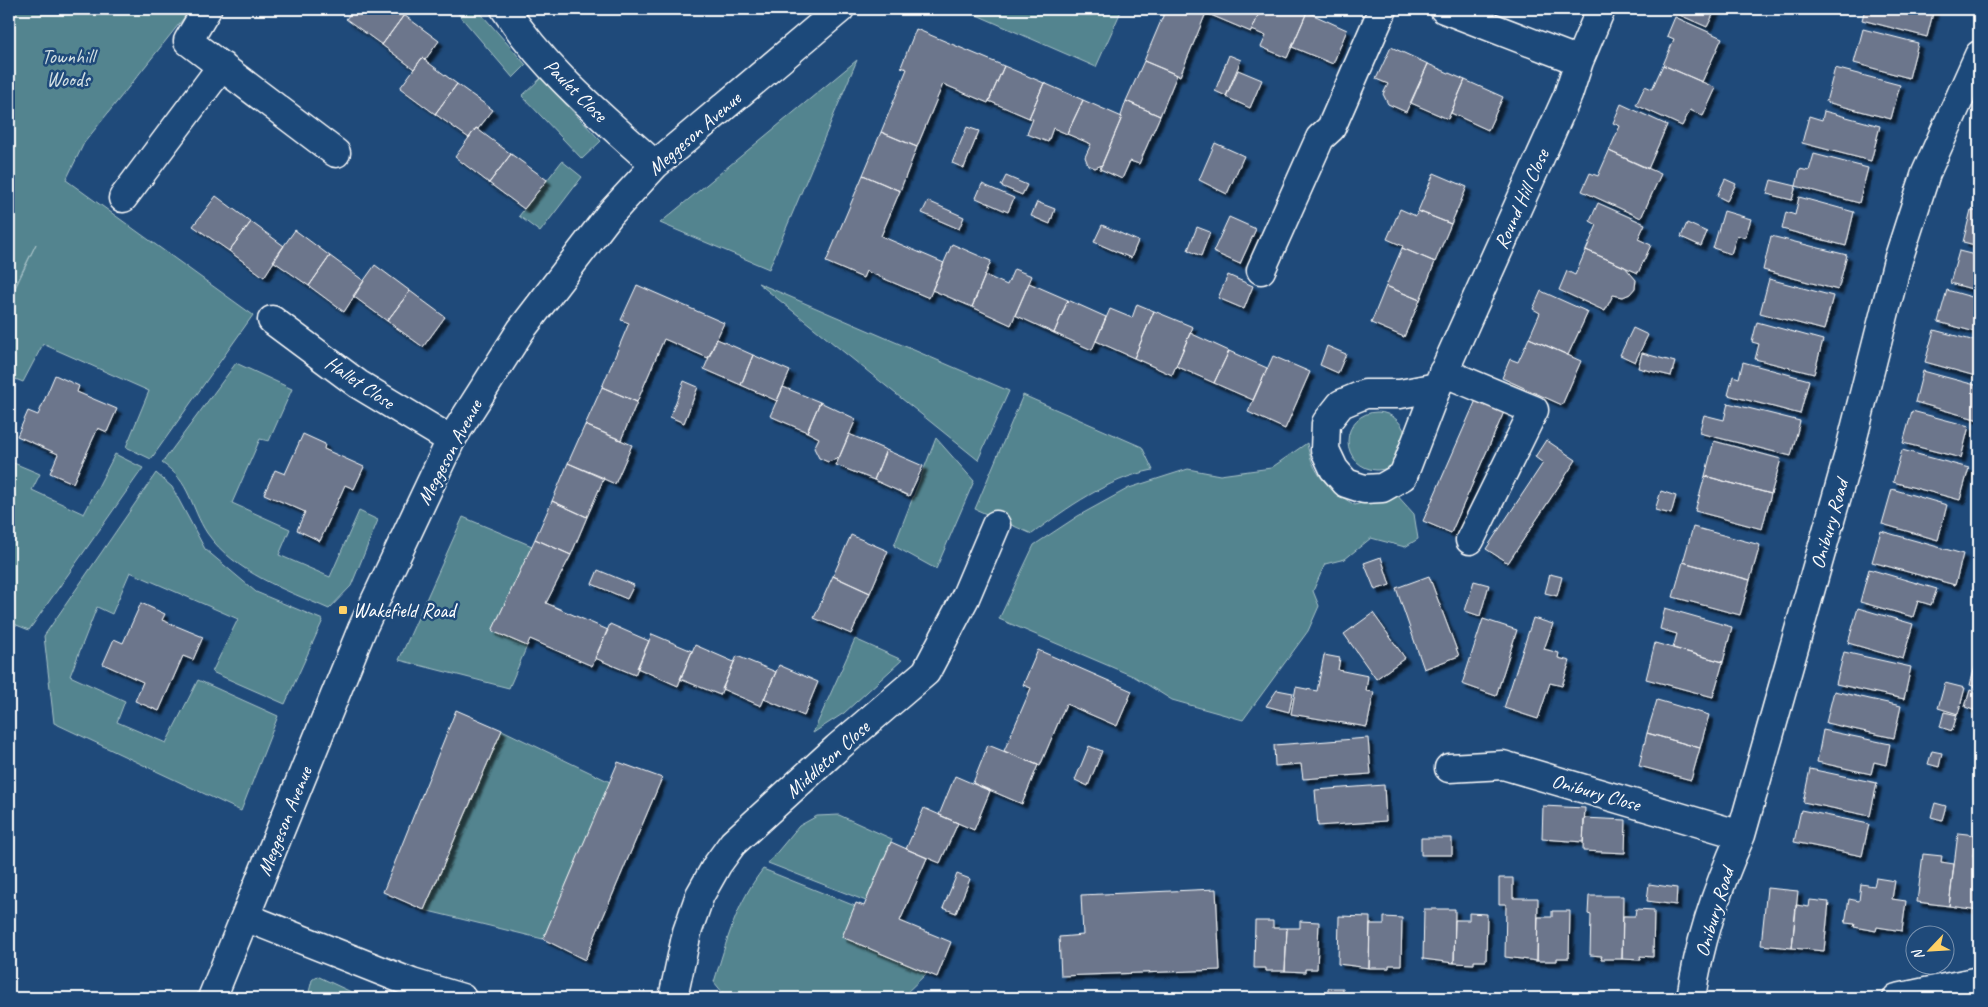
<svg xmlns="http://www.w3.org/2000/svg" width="1988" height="1007" font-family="Caveat,sans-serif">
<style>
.green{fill:#52848f;stroke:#a8c2c7}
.building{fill:#6c768c;stroke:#fff;filter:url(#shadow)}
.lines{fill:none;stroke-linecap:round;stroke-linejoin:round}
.minor-casing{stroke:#fff;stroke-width:31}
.minor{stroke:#1f4a7a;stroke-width:28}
.poi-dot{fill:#ffd166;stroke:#1f4a7a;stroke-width:2}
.labels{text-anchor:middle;stroke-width:5;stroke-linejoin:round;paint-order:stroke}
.park-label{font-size:20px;fill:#d4e0e3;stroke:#1f4a7a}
.street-label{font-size:20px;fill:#fff;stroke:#1f4a7a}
.poi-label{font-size:20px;fill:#fff;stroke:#1f4a7a;text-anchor:start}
</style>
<defs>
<filter id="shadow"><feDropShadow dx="4.5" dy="4.5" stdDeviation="1" flood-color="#0009"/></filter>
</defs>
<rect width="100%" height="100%" fill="#1f4a7a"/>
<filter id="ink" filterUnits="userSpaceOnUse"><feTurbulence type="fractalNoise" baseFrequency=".02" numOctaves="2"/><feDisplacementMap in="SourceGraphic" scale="10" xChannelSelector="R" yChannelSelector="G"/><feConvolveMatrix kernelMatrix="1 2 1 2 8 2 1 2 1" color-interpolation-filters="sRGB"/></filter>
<g filter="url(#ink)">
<path class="green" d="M9,9H191L84,143L66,180L253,315L151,459L126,447L149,391L43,344L23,382L13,378L9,388V301L36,244L9,298Z
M454,9H477L526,65L513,78Z
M963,9H1122L1096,67Z
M857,60L769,269L660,223Z
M541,78L601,141L582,159L522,96Z
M562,161L582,177L540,232L519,216Z
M758,283L1009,391L978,460Z
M236,363L292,389L269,441L260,439L232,503L290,529L279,555L330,577L359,511L378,520L351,586L329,609C286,590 235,573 207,533C190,507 191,482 162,463Z
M1023,395L1142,447L1153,470C1107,479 1068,507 1032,534L975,509Z
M1348 441a29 29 0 1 1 58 0a29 29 0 1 1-58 0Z
M936,438L974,481L936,569L894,546Z
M1307,443C1312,474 1329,490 1355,505L1395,493L1414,514L1418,539L1405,547L1371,538L1345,559L1325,564L1313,591L1319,606L1308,631L1243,720L1172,700L1135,677L999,619L1034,545L1078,516L1129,488L1188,469L1220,475L1271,468Z
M115,454L143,468L29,630L9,622V461L40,474L32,490L84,514Z
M156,473L172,487L205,549L256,592L323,620L285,704L212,672L238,619L130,572L112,614L97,607L70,676L125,701L117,722L166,743L198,680L278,716L241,811L54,723L44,636Z
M463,517L532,546L492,631L527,646L509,688L399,660Z
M855,639L902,660L844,713L813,733Z
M502,730L610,782L543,939L424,910Z
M839,815L892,839L866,901L768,863L799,826L817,816Z
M763,869L855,906L842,937L927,973L901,998H727L714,982C727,940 736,904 763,869Z
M317,976L364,998H313L308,996L312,980Z"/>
<path class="building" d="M354,9H395L404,15L382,45L346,19Z
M1166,9H1261L1251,32L1206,13L1180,76L1144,61Z
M1261,9H1299L1307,12L1287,58L1261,47L1266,36L1252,30Z
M1666,9H1716L1707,27Z
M1865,9H1934L1927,37L1862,20Z
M1307,12L1347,30L1333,64L1292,47Z
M404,15L439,41L425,60L422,58L414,69L382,45Z
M1675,17L1722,38L1702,82L1663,65L1674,39L1667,36Z
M916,29L1004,66L988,103L943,84L917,147L881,132L907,69L901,67Z
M1863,29L1918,43L1909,78L1854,63Z
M1391,47L1428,64L1406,112L1388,104L1383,94L1388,84L1376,79Z
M1229,55L1241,60L1226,96L1215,91Z
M422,58L457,84L435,114L400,88Z
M1144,61L1177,75L1160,116L1126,101Z
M1428,64L1465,80L1448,119L1411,103Z
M1663,65L1716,88L1703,116L1690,110L1682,126L1636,105L1645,86L1652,89Z
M1004,66L1044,83L1029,118L989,101Z
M1835,68L1900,85L1891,119L1826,102Z
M1238,70L1262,80L1250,108L1226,97Z
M1465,80L1503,97L1488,130L1451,113Z
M1044,83L1083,100L1067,134L1053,128L1048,142L1027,134L1033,119L1029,118Z
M457,84L493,110L478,129L476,128L469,138L435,114Z
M1083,100L1122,117L1102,165L1095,168L1088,165L1085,157L1091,144L1067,134Z
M1126,101L1160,116L1139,164L1130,161L1122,179L1100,169L1122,117L1121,116Z
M1621,104L1667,125L1648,169L1609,151L1620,126L1613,123Z
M1824,111L1880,126L1871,161L1802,143L1809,116L1822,120Z
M967,127L979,131L964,168L952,163Z
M476,128L511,154L489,183L455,157Z
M881,132L917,147L900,191L863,175Z
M1215,143L1244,156L1227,194L1199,180Z
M1609,151L1661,174L1641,218L1582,191L1590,173L1598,176Z
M511,154L547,180L524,209L489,183Z
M1814,154L1868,168L1859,203L1796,186L1800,169L1809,171Z
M1434,173L1467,187L1451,224L1418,211Z
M863,175L900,191L881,236L944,263L929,298L866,271L863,278L826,262Z
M1006,176L1027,185L1022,195L1001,186Z
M1725,179L1736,184L1727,201L1717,196Z
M1771,180L1796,186L1792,200L1767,194Z
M982,184L1014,198L1008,212L976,198Z
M216,196L251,222L229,251L193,226Z
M1799,197L1854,212L1846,246L1782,229L1786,212L1795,215Z
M928,201L964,217L959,229L922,213Z
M1037,202L1055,209L1050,224L1031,216Z
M1598,203L1645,224L1638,239L1651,245L1638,273L1586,250L1597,225L1590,221Z
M1400,209L1416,216L1418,211L1451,224L1435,262L1402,248L1403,246L1387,239Z
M1971,210L1979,212V246L1963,242Z
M1724,211L1751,219L1745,238L1737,235L1731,254L1713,248Z
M1229,217L1256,229L1240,264L1213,252Z
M251,222L284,246L264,277L229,251Z
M1687,223L1707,232L1701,246L1681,237Z
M1102,225L1138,241L1131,258L1094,242Z
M1197,227L1210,232L1201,256L1188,250Z
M295,230L330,256L309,286L273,261Z
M1771,236L1847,255L1838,290L1763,270Z
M952,244L991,261L972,307L932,290Z
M1402,248L1435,262L1420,300L1386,286Z
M1586,250L1625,267L1636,280L1635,288L1630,294L1623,297L1613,295L1605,311L1559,290L1567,271L1575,275Z
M1959,251L1979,256V291L1950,283Z
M330,256L364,281L344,312L309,286Z
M375,265L410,291L387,321L353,296Z
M1014,269L1032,276L1011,325L972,307L985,275L1007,285Z
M1228,275L1253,286L1244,309L1218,298Z
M1769,279L1833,296L1824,330L1760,313Z
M1029,283L1068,300L1054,333L1015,315Z
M637,285L724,323L708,358L664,339L637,402L602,387L629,323L621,320Z
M1386,286L1420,300L1404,337L1371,323Z
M1947,290L1979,299V333L1938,322Z
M410,291L445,317L423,347L387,321Z
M1541,291L1588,312L1568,355L1529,338L1540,313L1533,309Z
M1068,300L1106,317L1092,350L1054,333Z
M1137,304L1154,311L1134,358L1096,341L1110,309L1132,318Z
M1154,311L1193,327L1172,375L1134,358Z
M1757,322L1823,340L1814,374L1755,359L1759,344L1752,342Z
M1633,328L1648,335L1635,362L1620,355Z
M1934,330L1979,342V377L1925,362Z
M1190,333L1229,351L1214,383L1176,366Z
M1529,338L1581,361L1562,405L1502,378L1510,359L1518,362Z
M717,339L753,355L741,385L704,369Z
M1327,346L1346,354L1338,373L1320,365Z
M1229,351L1267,368L1253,400L1214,383Z
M1642,353L1675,362L1671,376L1638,368Z
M753,355L790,371L777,401L741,385Z
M1273,356L1310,372L1285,429L1248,412Z
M1743,362L1809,380L1800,414L1728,395L1733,376L1739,378Z
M1923,371L1979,386V420L1915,402Z
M55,375L79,386L77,392L117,409L107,432L98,428L73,483L50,473L58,454L17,436L28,411L38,415Z
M684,381L698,387L684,423L670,417Z
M602,387L637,402L621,440L585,425Z
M783,387L820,402L807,432L770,416Z
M1476,400L1504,412L1451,533L1423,521Z
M820,402L856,419L839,458L828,462L819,458L814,448L819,438L807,432Z
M1728,403L1800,421L1791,456L1699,433L1704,415L1724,420Z
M1912,411L1969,426L1961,458L1903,443Z
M585,425L632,445L615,484L568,463Z
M303,434L325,444L324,449L364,467L354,489L345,485L320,541L297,530L305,512L264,494L275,470L285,474Z
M849,434L886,450L874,480L836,465Z
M1546,440L1576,460L1508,563L1486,549L1543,463L1535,457Z
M1714,441L1781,459L1771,494L1705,476Z
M886,450L923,466L909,496L874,480Z
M1902,450L1969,468L1960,500L1893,482Z
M568,463L604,478L587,517L552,501Z
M1705,476L1771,494L1762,529L1695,511Z
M1892,489L1947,505L1938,540L1882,524Z
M1661,491L1676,496L1671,514L1655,510Z
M552,501L587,517L571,555L535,539Z
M1693,527L1760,545L1750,580L1683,562Z
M1881,531L1963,554L1955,585L1872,562Z
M851,535L888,551L870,593L833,576Z
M535,539L571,555L546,603L608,630L592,666L530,639L527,646L492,631Z
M1381,557L1390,585L1375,590L1364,563Z
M1683,562L1750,580L1740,615L1673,597Z
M1869,569L1937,589L1931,605L1918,601L1913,617L1860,602Z
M598,570L634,585L627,599L592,584Z
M1550,574L1562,577L1557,596L1545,593Z
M833,576L870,593L851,634L814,618Z
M1429,576L1459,656L1424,669L1396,588Z
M1474,581L1489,585L1480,616L1465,611Z
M141,603L165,614L162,620L203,637L193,660L183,656L159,711L135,701L143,682L103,664L114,639L123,643Z
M1665,608L1732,627L1723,662L1673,648L1677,634L1660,629Z
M1858,608L1913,624L1903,659L1848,643Z
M1373,613L1405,658L1376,679L1344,634Z
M1533,618L1553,624L1544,649L1559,653L1558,658L1570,661L1562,686L1550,683L1538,719L1504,708Z
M1483,619L1517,630L1496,696L1462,684Z
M610,624L649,641L635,675L595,658Z
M652,634L692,651L678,686L637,668Z
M1655,643L1723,662L1713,697L1646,679Z
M695,645L734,662L720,695L680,679Z
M1038,650L1132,691L1117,726L1066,704L1040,766L1004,751L1031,688L1023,685Z
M1844,652L1911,667L1904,699L1836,684Z
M1324,655L1340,658L1338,670L1368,676L1366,691L1374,692L1367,727L1291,714L1296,687L1317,691Z
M737,656L776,672L761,706L722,689Z
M779,665L818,682L804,716L764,699Z
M1975,667L1979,669V688L1970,685Z
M1945,683L1965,688L1958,714L1938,708Z
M1277,690L1293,693L1289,712L1266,706Z
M1970,690L1979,693L1976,711L1965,707Z
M1834,691L1901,706L1894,738L1826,723Z
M1657,700L1709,715L1700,748L1647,733Z
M456,710L502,730L424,910L383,892Z
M1944,712L1957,715L1952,731L1940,727Z
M1823,730L1890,744L1886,765L1874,762L1871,774L1817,762Z
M1647,733L1700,748L1691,780L1639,766Z
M1368,738L1371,774L1303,779L1301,764L1275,766L1274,745Z
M988,745L1038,765L1022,804L973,783Z
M1089,746L1102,751L1088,786L1075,780Z
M1932,751L1942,753L1939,767L1928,764Z
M618,762L662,778L585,960L543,939Z
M1810,769L1877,783L1870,816L1803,802Z
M955,776L990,791L974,830L939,815Z
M1384,785L1386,821L1318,826L1315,790Z
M1935,803L1946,806L1942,820L1931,817Z
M1543,806L1585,808L1583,842L1542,839Z
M924,808L958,823L940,863L906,849Z
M1801,810L1869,824L1862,856L1794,842Z
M1584,818L1626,820L1625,853L1583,851Z
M1958,833L1976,835L1973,856H1979V910L1949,906Z
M1421,838H1452V855H1421Z
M891,842L927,858L900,921L951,942L937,977L842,937L856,903L864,906Z
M1923,854L1942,856L1941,862L1954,864L1949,906L1917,902Z
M957,874L970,879L956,913L943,908Z
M1499,878H1513V898H1538L1537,961L1505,957L1506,904H1499Z
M1876,878L1895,881L1892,899L1906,901L1902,931L1877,927L1876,931L1854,927L1855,924L1845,923L1849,899L1859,901L1861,884L1874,886Z
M1649,884L1677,888L1676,905L1647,901Z
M1767,888L1798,891L1792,948L1761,945Z
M1216,889L1220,970L1061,976L1059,937L1083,935L1081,895Z
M1589,896H1623L1622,959H1601L1602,956L1590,955L1591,915L1588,914Z
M1810,900L1829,902L1824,951L1792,948L1796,905L1809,907Z
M1424,909H1455L1454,963L1423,959Z
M1636,909L1654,910L1653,957L1640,956L1641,960L1622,959L1623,916H1635Z
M1552,911H1570L1569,958H1557V961H1537L1538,917H1552Z
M1469,913L1487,914L1486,961H1474V964L1454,963L1455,920H1469Z
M1339,916L1370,917L1369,968L1338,964Z
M1384,917L1402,918L1401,965H1389V968H1369L1370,924H1384Z
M1255,921H1273V928H1287L1285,971H1266V968H1254Z
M1300,921L1319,922L1317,969H1305V972L1285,971L1287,928H1300Z
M1328,988H1343V998H1328Z"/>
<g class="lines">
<defs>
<path id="minor" d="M207,9L188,41L336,153
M505,9C545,70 601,116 655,165
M1444,9L1579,61
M123,198L222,66
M1261,270L1320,138L1331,128L1383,9
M272,320L358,384L451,440
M1443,372L1534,410L1470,540
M1437,387L1400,394H1365L1341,404L1326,423L1325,450L1334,469L1346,483L1364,489L1382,488L1403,476L1437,387L1568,95L1579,61L1601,9
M1449,768L1503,765L1741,835
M245,917L412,983L462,998
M212,998L362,629L451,440L521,330L610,214L655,165L840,9
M673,998L687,932L700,895L717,865L733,843L837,748L926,672L965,598L996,525
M1691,998C1699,942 1718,886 1741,835L1848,457L1898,260L1926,173L1979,55
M1897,998L1979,981"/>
</defs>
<use href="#minor" class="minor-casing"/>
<use href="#minor" class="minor"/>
</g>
</g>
<rect class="poi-dot" x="338" y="605" width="10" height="10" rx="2.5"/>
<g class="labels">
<g class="park-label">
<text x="68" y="63">Townhill<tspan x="68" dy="23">Woods</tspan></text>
</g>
<g class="street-label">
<text transform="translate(576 90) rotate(45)" y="7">Paulet Close</text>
<text transform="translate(694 133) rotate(-41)" y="7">Meggeson Avenue</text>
<text transform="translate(1521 199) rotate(-66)" y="7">Round Hill Close</text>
<text transform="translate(360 382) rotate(34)" y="7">Hallet Close</text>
<text transform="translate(449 452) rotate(-62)" y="7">Meggeson Avenue</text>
<text transform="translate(1829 524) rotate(-74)" y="7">Onibury Road</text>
<text transform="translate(827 759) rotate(-42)" y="7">Middleton Close</text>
<text transform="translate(1596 792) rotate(16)" y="7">Onibury Close</text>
<text transform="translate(284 821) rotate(-68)" y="7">Meggeson Avenue</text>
<text transform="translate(1714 912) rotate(-73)" y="7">Onibury Road</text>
</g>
<g class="poi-label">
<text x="353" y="617">Wakefield Road</text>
</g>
</g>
<rect width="1988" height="1007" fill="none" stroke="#1f4a7a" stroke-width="30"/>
<rect x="15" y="15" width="1958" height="977" fill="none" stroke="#fff" stroke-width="2" filter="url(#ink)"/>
<g transform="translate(1930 950) rotate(245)"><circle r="24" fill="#1f4a7a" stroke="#7992af"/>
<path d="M0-4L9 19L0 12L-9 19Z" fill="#ffd166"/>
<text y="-8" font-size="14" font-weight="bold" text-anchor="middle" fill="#ffffff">N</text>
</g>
</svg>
